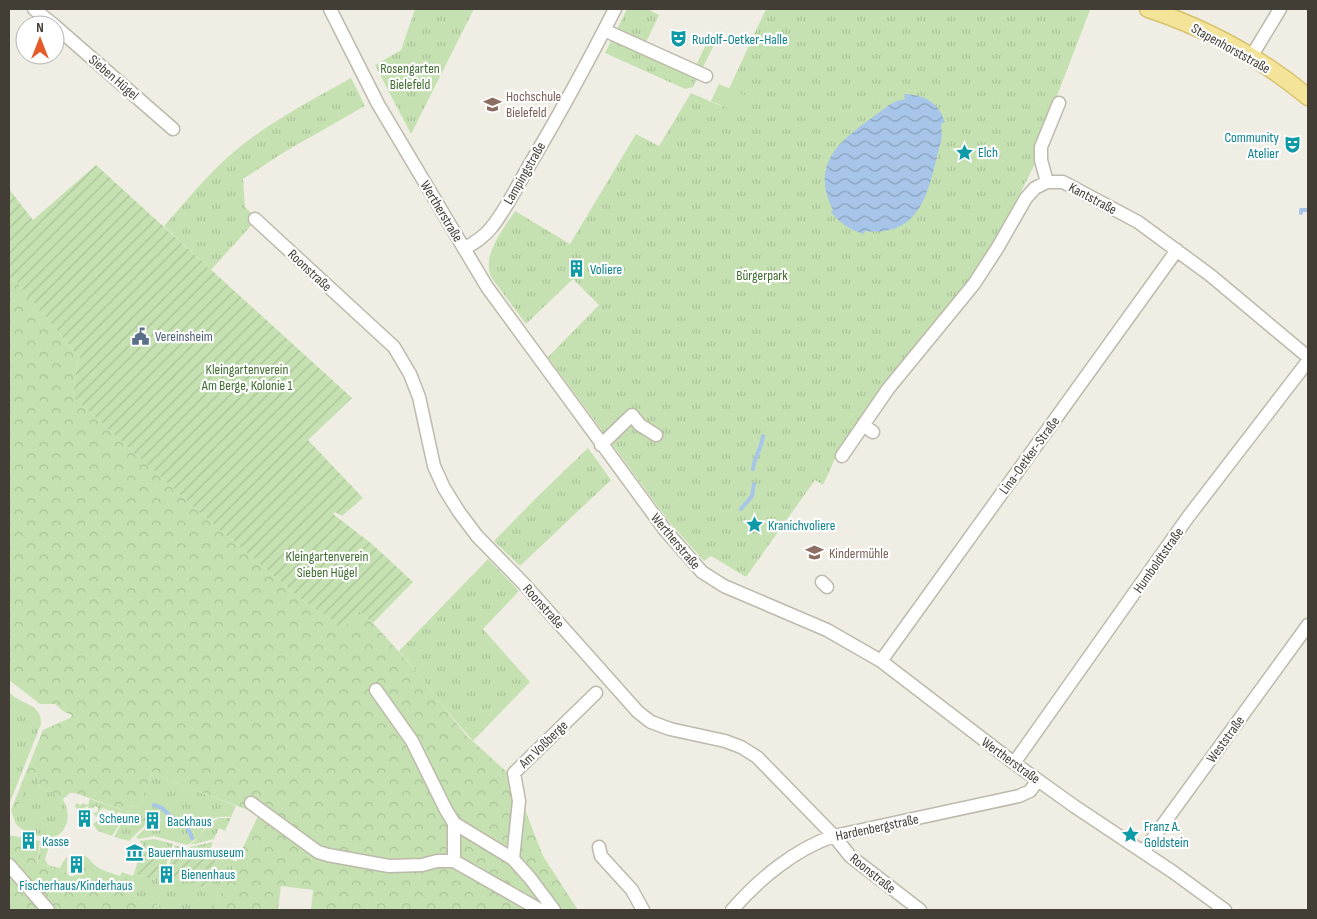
<svg xmlns="http://www.w3.org/2000/svg" width="1317" height="919" font-family="'Sofia Sans Condensed',sans-serif">
<style>
.grass{fill:url(#grass-tufts)}
.forest{fill:url(#forest-crowns)}
.garden{fill:url(#garden-furrows)}
.pitch{fill:#c5e1b1}
.water{fill:url(#water-waves)}
.lines{fill:none;stroke-linecap:round;stroke-linejoin:round}
.stream{stroke:#a6c5e8;stroke-width:4}
.minor-casing{stroke:#bdb9ab;stroke-width:15}
.major-casing{stroke:#d6c36c;stroke-width:19}
.minor{stroke:#fff;stroke-width:12}
.major{stroke:#f3e49a;stroke-width:16}
.labels{text-anchor:middle;stroke-width:4.5;stroke-linejoin:round;paint-order:stroke}
.culture-label{font-size:14px;fill:#0d838f;stroke:#fff;text-anchor:start}
.street-label{font-size:14px;fill:#423e35;stroke:#fff}
.park-label{font-size:14px;fill:#3f6d2f;stroke:#fff}
.education-label{font-size:14px;fill:#785e54;stroke:#fff;text-anchor:start}
.service-label{font-size:14px;fill:#4e5e75;stroke:#fff;text-anchor:start}
</style>
<defs>
<pattern id="grass-tufts" width="24" height="20" patternUnits="userSpaceOnUse" patternTransform="scale(1.25)"><rect width="24" height="20" fill="#c5e1b1"/><path d="M3 7l-1-3M5 7V3M7 7l1-3M15 17l-1-3M17 17v-4M19 17l1-3" fill="none" stroke="#aac299"/></pattern>
<pattern id="forest-crowns" width="20" height="18" patternUnits="userSpaceOnUse" patternTransform="scale(1.25)"><rect width="20" height="18" fill="#c5e1b1"/><path d="M2 6a3 3 0 1 1 6 0M12 15a3 3 0 1 1 6 0" fill="none" stroke="#aac299"/></pattern>
<pattern id="garden-furrows" width="10" height="10" patternUnits="userSpaceOnUse" patternTransform="scale(1.25)"><rect width="10" height="10" fill="#c5e1b1"/><path d="M-1 1l2-2M0 10L10 0M9 11l2-2" fill="none" stroke="#aac299"/></pattern>
<pattern id="water-waves" width="16" height="10" patternUnits="userSpaceOnUse" patternTransform="scale(1.25)"><rect width="16" height="10" fill="#a6c5e8"/><path d="M0 5q4-4 8 0t8 0" fill="none" stroke="#89a1bd"/></pattern>
</defs>
<rect width="100%" height="100%" fill="#f0eee4"/>
<path class="grass" d="M415,9H474L411,134L375,65L401,50Z
M627,9H652L651,11L659,15L641,53L691,76L709,38L716,41L693,87L685,89L605,53Z
M766,9H1087L1090,10L1035,153L1038,158L1001,231L977,268L958,295L887,383L837,451L838,452L823,485L815,480L746,577L711,556L704,561L670,523L548,357L599,305L573,279L526,324L491,277C482,254 503,230 515,211L570,244L636,134L659,146L691,93L721,106Z
M351,78L365,106L286,151L243,179L245,207L257,219L211,270L164,226C185,203 205,177 229,156C265,124 309,102 351,78Z
M588,448L611,480L520,566L494,541L537,497Z
M488,559L519,591L483,629L530,682L473,741L439,702L419,674L399,651Z
M9,692C22,706 42,703 41,724L9,805Z
M152,772L189,788L236,806L231,817C209,816 212,819 201,834C197,839 192,842 187,845L154,836L138,839L136,837L148,826L152,830L161,820L154,813L145,822L146,824L129,841L114,837L122,822L124,823L127,815L118,812L116,822L119,825L112,836L98,831L93,824L98,820L105,825L110,824L114,812L102,808L96,817L93,813L98,812V808L96,806L92,808V812L87,806L79,813L75,806L76,803L81,805L83,803L88,805L90,799L129,812L131,805L139,807Z
M32,773L36,774L40,787C47,790 55,793 61,798C71,807 70,830 56,836C46,840 23,833 17,825C14,822 14,818 14,814Z
M219,818H231L225,831L219,828L214,839L190,845C202,837 205,824 219,818Z
M154,839L173,844L169,856L143,848V845L140,841Z
M40,841L46,843L49,847L45,859L48,865L60,868L65,858L63,862L67,857V873L37,863L40,848Z
M213,842L210,850L237,862L213,910H168L130,894L75,876L76,869H81L83,855C89,857 91,862 96,866C102,871 112,873 120,876L122,872L133,876L134,873L154,880L162,856L168,858L164,875L169,876L170,869L173,870L172,877L205,888L216,861L191,851L190,847Z"/>
<path class="forest" d="M9,275L16,281L80,358L77,365L73,397L196,509L301,599L332,620L342,630L359,611L373,623L419,674L439,702L467,736L507,772L515,784L543,856L578,910H311L313,890L281,886L278,910H213L259,814L189,788L152,772L139,807L131,805L129,812L75,793H70L62,800L51,792L40,787L36,774L33,773L14,814V819L11,810L43,730L70,718L72,715L63,711L55,704H40L9,680Z
M9,835L40,841L37,863L67,873L69,876H75L130,894L168,910H9Z"/>
<path class="garden" d="M96,165L352,398L308,440L363,498L342,516L335,512L333,514L372,544L413,582L373,623L359,611L342,631L332,620L301,599L196,509L73,397L77,365L80,358L16,281L9,275V189L33,220Z
M175,845L217,861L205,888L171,877L173,870L168,869Z
M142,850L162,856L154,880L134,873Z"/>
<path class="pitch" d="M719,84L749,97L741,114L711,101Z"/>
<path class="water" d="M904,94C925,95 938,102 945,122L941,124L942,135L941,141C929,185 925,238 865,231L864,234C850,230 840,223 831,212L833,210C806,155 852,134 889,105L897,101L905,99Z"/>
<g class="lines">
<path class="stream" d="M1301,213V210H1306
M753,469C754,457 762,448 763,436
M741,509L752,496L754,484
M154,805L162,808L170,816L187,826L192,838"/>
<defs>
<path id="minor" d="M34,9L54,25
M330,9L378,104L487,287L665,530L702,572L724,586L827,630L881,661L1014,763L1074,806L1173,872L1225,910
M55,26L173,129
M604,30L706,76
M1251,57L1280,9
M1047,182L1041,160V147L1059,103
M255,219L394,347L410,374L419,397L434,466L444,488L459,512L477,536L524,584L638,712L651,722L670,729L725,741L741,747L757,757L834,836L850,856L920,910
M464,249C474,243 484,237 491,228C508,207 519,182 533,159C562,110 589,60 615,9
M863,425L873,432
M601,445L632,415L640,425L656,435
M842,456L888,389L974,284L998,247L1026,198L1035,188L1047,182H1063L1138,222L1210,275L1308,357
M822,582L827,587
M881,661L1177,250
M376,690L412,741L446,810L454,823L513,859L530,878L554,910
M1014,763L1188,517L1308,361
M251,803L318,852L328,855L389,866L422,865L437,861H454L540,910
M599,847L601,856L632,890L643,910
M1143,852L1308,625
M513,859L519,801L514,773L596,693
M454,861V823
M9,865L48,910
M732,910C759,879 795,849 834,836L1019,796L1030,791L1038,780"/>
<path id="major" d="M1148,9C1206,28 1261,58 1308,97"/>
</defs>
<use href="#minor" class="minor-casing"/>
<use href="#major" class="major-casing"/>
<use href="#minor" class="minor"/>
<use href="#major" class="major"/>
</g>
<defs>
<symbol id="theatre-bare" viewBox="-9 -9 18 18"><path d="M-5-5.5Q0-4 5-5.5V0Q5 5 0 6Q-5 5-5 0ZM-3.3-2.5H-1v1.5H-3.3ZM1-2.5H3.3v1.5H1ZM-2.8 1Q0 5.5 2.8 1Z" fill="#0f9aa8" stroke="#fff" stroke-width="2.5" paint-order="stroke"/></symbol>
<symbol id="university-bare" viewBox="-9 -9 18 18"><path d="M0-5L7-2L0 1L-7-2ZM-4 1L0 2.5L4 1V4Q0 6-4 4Z" fill="#8d6e63" stroke="#fff" stroke-width="2.5" paint-order="stroke"/></symbol>
<symbol id="sight-bare" viewBox="-9 -9 18 18"><path d="M0-6L1.8-2.2L6-1.7L2.9 1.2L3.7 5.4L0 3.3L-3.7 5.4L-2.9 1.2L-6-1.7L-1.8-2.2Z" fill="#0f9aa8" stroke="#fff" stroke-width="2.5" paint-order="stroke"/></symbol>
<symbol id="building-bare" viewBox="-9 -9 18 18"><path d="M-4-6H4V6H1V3H-1V6H-4ZM-2.5-4.3h1.7v1.8h-1.7ZM.8-4.3h1.7v1.8H.8ZM-2.5-1h1.7V.8h-1.7ZM.8-1h1.7V.8H.8Z" fill="#0f9aa8" stroke="#fff" stroke-width="2.5" paint-order="stroke"/></symbol>
<symbol id="civic-bare" viewBox="-9 -9 18 18"><path d="M-.6-6.5H3V-4.5H.6V-3L4-1V1h2V6H-6V1h2V-1L-.6-3ZM-1.2 2.5V6h2.4V2.5Z" fill="#5c6f8a" stroke="#fff" stroke-width="2.5" paint-order="stroke"/></symbol>
<symbol id="school-bare" viewBox="-9 -9 18 18"><path d="M0-5L7-2L0 1L-7-2ZM-4 1L0 2.5L4 1V4Q0 6-4 4Z" fill="#8d6e63" stroke="#fff" stroke-width="2.5" paint-order="stroke"/></symbol>
<symbol id="museum-bare" viewBox="-9 -9 18 18"><path d="M0-6L6-3V-2H-6V-3ZM-5-1h2V3h-2ZM-1-1h2V3h-2ZM3-1h2V3H3ZM-6 4H6V6H-6Z" fill="#0f9aa8" stroke="#fff" stroke-width="2.5" paint-order="stroke"/></symbol>
</defs>
<g fill-rule="evenodd">
<use href="#theatre-bare" x="666" y="26" width="25" height="25"/>
<use href="#university-bare" x="480" y="92" width="25" height="25"/>
<use href="#theatre-bare" x="1280" y="132" width="25" height="25"/>
<use href="#sight-bare" x="952" y="140" width="25" height="25"/>
<use href="#building-bare" x="564" y="256" width="25" height="25"/>
<use href="#civic-bare" x="128" y="324" width="25" height="25"/>
<use href="#sight-bare" x="742" y="512" width="25" height="25"/>
<use href="#school-bare" x="802" y="540" width="25" height="25"/>
<use href="#building-bare" x="72" y="806" width="25" height="25"/>
<use href="#building-bare" x="140" y="808" width="25" height="25"/>
<use href="#sight-bare" x="1118" y="822" width="25" height="25"/>
<use href="#building-bare" x="16" y="828" width="25" height="25"/>
<use href="#museum-bare" x="122" y="840" width="25" height="25"/>
<use href="#building-bare" x="64" y="852" width="25" height="25"/>
<use href="#building-bare" x="154" y="862" width="25" height="25"/>
</g>
<g class="labels">
<g class="culture-label">
<text x="692" y="44">Rudolf-Oetker-Halle</text>
<text x="1279" y="142" text-anchor="end">Community<tspan x="1279" dy="16">Atelier</tspan></text>
<text x="978" y="157">Elch</text>
<text x="590" y="274">Voliere</text>
<text x="768" y="530">Kranichvoliere</text>
<text x="99" y="823">Scheune</text>
<text x="167" y="826">Backhaus</text>
<text x="1144" y="831">Franz A.<tspan x="1144" dy="16">Goldstein</tspan></text>
<text x="42" y="846">Kasse</text>
<text x="148" y="857">Bauernhausmuseum</text>
<text x="181" y="879">Bienenhaus</text>
<text x="76" y="890" text-anchor="middle">Fischerhaus/Kinderhaus</text>
</g>
<g class="street-label">
<text transform="translate(1231 48) rotate(29)" y="5">Stapenhorststraße</text>
<text transform="translate(114 77) rotate(41)" y="5">Sieben Hügel</text>
<text transform="translate(524 173) rotate(-60)" y="5">Lampingstraße</text>
<text transform="translate(1093 198) rotate(28)" y="5">Kantstraße</text>
<text transform="translate(442 211) rotate(59)" y="5">Wertherstraße</text>
<text transform="translate(310 270) rotate(43)" y="5">Roonstraße</text>
<text transform="translate(1029 455) rotate(-54)" y="5">Lina-Oetker-Straße</text>
<text transform="translate(676 541) rotate(50)" y="5">Wertherstraße</text>
<text transform="translate(1158 560) rotate(-55)" y="5">Humboldtstraße</text>
<text transform="translate(544 606) rotate(48)" y="5">Roonstraße</text>
<text transform="translate(1225 739) rotate(-54)" y="5">Weststraße</text>
<text transform="translate(543 744) rotate(-44)" y="5">Am Voßberge</text>
<text transform="translate(1011 760) rotate(36)" y="5">Wertherstraße</text>
<text transform="translate(877 827) rotate(-12)" y="5">Hardenbergstraße</text>
<text transform="translate(873 873) rotate(39)" y="5">Roonstraße</text>
</g>
<g class="park-label">
<text x="410" y="73">Rosengarten<tspan x="410" dy="16">Bielefeld</tspan></text>
<text x="762" y="280">Bürgerpark</text>
<text x="247" y="374">Kleingartenverein<tspan x="247" dy="16">Am Berge, Kolonie 1</tspan></text>
<text x="327" y="561">Kleingartenverein<tspan x="327" dy="16">Sieben Hügel</tspan></text>
</g>
<g class="education-label">
<text x="506" y="101">Hochschule<tspan x="506" dy="16">Bielefeld</tspan></text>
<text x="829" y="558">Kindermühle</text>
</g>
<g class="service-label">
<text x="155" y="341">Vereinsheim</text>
</g>
</g>
<rect width="1317" height="919" fill="none" stroke="#423e35" stroke-width="20"/>
<g transform="translate(40 40)"><circle r="24" fill="#ffffff" stroke="#b3b2ae"/>
<path d="M0-4L9 19L0 12L-9 19Z" fill="#e45a28"/>
<text y="-8" font-size="14" font-weight="bold" text-anchor="middle" fill="#423e35">N</text>
</g>
</svg>
